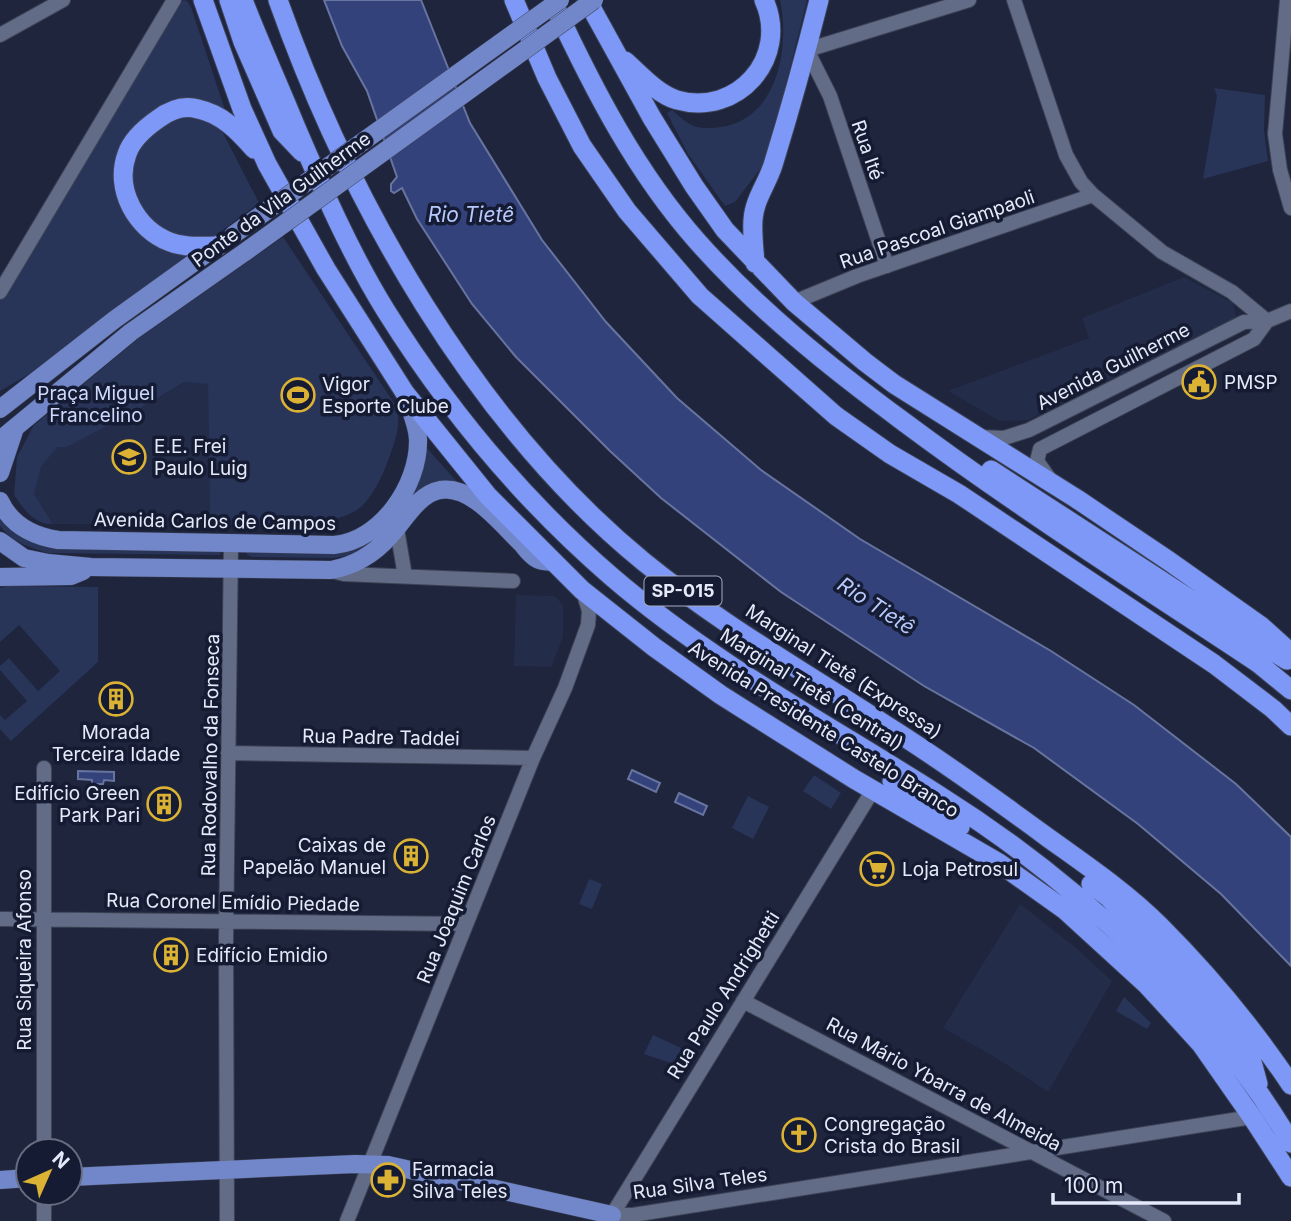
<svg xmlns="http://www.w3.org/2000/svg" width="1291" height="1221" font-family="Inter,sans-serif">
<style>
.built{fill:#232c49}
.green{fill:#293459}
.water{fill:#33427a;stroke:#6874a0;stroke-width:2}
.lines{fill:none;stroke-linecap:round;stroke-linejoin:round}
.minor-casing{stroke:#3d4356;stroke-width:16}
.major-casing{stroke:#3d4356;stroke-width:19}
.highway-casing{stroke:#3d4356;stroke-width:21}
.minor{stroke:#626c86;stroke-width:14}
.major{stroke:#7286ca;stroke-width:18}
.highway{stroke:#7d98f7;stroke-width:19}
.major-bridge-casing{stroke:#3d4356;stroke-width:19;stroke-linecap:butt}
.major-bridge{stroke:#7286ca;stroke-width:18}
.labels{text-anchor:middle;stroke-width:7;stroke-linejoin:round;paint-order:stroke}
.shield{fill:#151b32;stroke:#a6acbd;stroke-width:2}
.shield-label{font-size:18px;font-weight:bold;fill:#e4eaf9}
.street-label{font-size:19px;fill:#e4eaf9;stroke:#151b32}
.poi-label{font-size:19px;fill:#e4eaf9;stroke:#151b32;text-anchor:start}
.park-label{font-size:19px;fill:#cddafd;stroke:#151b32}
.water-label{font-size:21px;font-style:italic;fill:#b6c8fc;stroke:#151b32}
</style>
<rect width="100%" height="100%" fill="#1e253c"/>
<path class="built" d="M1184,277L1233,303L1236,317L1028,420L1000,421L948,391L1089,338L1082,318Z
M184,382L208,383L210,525L53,524L34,494L41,467L57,446L129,415Z
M516,595L555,596L563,605V637L551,667L514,666Z
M1020,904L1075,947L1112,981L1048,1092L995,1057L943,1028Z"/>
<path class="green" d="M183,0L187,1L191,7L226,113L220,127L259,203L31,373L0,391V296Z
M780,0H807L767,160L735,202L725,206L688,154L667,113L672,110C678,115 686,123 694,126C702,129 712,128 721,127C778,119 790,47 780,0Z
M1214,88L1265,95L1264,130L1268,161L1203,179L1217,96Z
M283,237L396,406C402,424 395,441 389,458C383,475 375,492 363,505C337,532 247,524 210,525L208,384L184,382L129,415L66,447H57L41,467L34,494L53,524C34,525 24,509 14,495L17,457L34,425L139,338Z
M426,447L459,484C437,497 414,509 393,524C369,542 366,555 333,558L253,557L247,555V552L359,545Z
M0,516L22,538L43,545L220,551V555L48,553C28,547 13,542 0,526Z
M10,586L98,587V662L11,741L0,729V715L5,720L27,701L0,670V666L9,658L38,691L60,671L19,625L0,642V588Z
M208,769H213L212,838H208Z
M814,775L841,793L831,809L803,791Z
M748,796L769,807L753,839L732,828Z
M589,879L602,884L592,909L579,904Z
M1124,997L1151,1023L1147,1029L1116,1011Z
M653,1035L694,1054L685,1068L644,1054Z"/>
<path class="water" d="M324,0H421L470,123L542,240L606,322L677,398L761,470L860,539L1051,651L1134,705L1236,784L1291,837V966L1221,894L1138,824L1034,748L924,686L781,592L661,498L610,451L516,357L472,304L417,219L402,188L394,193L391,191V184L397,177L367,91L342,46Z
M632,770L660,783L656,792L628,779Z
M78,771L114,772V781L104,780L103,784H92V780L78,779Z
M679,793L707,806L703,815L675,802Z"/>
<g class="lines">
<defs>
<path id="minor" d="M1014,0L1066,155L1081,182L1093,195L1162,252L1232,292L1267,321
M1287,0L1275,134L1280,170L1291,208
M0,35L63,0
M887,266L830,96L807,50L969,0
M0,292L174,0
M794,302L857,276L1093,195
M979,437L1004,438L1029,430L1244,322L1267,321L1291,311
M1049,478L1037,461L1040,449L1254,339L1267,321
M397,529L405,576
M332,571L344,574L513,581
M228,753L533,758
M873,790L612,1215H633L1252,1117
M0,919L466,924
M743,1001L1164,1221
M44,1151V768
M44,1193V1221
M227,1221L226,939L231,542
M347,1221L533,758L565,688L588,625L589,611L583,591"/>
<path id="major" d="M0,409L114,320L221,243
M0,440L131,332L245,252
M0,473L15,428
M0,501C11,525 33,536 58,540L334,545C381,541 419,485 418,440C418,425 409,408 405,393
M0,541L24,558L48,563L91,567L331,570C354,566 374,554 390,536C404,521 418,494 440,490C472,485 501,524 522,544C526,549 531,556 537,559C541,562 548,561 553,562
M0,577L71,576L83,571
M70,1177L355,1164L388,1165L612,1215L608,1221
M0,1180L28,1178"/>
<path id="highway" d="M203,0L242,109L267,164L326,269L405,393L488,496L582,590L654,647L721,695L854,779L999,863L1065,910L1147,985L1201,1044L1252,1117L1291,1177
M229,0L243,42L282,131L302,152
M243,0C259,42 278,83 295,125C322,188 350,253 386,311C448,410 524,501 612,577C711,662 827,724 937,794C1074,880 1209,1003 1291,1143
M278,0C350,203 475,424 644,562C719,623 803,671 884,724C940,759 994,798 1047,837C1086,865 1126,892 1160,926C1209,975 1253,1028 1291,1085
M514,0L547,78L582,146L627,211L700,296L836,416L890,454L959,494L1214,664L1273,709L1291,726
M587,0L652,118L694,186L725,230L794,302L865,362L894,384L1077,499L1169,561L1261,626L1291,653
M555,7C594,90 636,172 697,241C758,310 831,368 904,422C1018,507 1139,584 1258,663L1291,690
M625,61C640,74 657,94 677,100C737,117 790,58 764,0
M218,246C202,246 185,248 170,242C136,229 114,189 127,154C132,139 145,128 158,119C170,110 184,105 198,109C222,114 238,131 254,149
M755,263C754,249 752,234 753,220C754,200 767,184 773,165C790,110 805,56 819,0
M991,470L1239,631L1287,660
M892,781L960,827
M1091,884L1108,897L1174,966L1235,1034L1251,1058L1258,1084"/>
</defs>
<use href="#minor" class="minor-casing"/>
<use href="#major" class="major-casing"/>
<use href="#highway" class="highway-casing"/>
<use href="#minor" class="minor"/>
<use href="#major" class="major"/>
<use href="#highway" class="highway"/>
<defs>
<path id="major-bridge" d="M233,235L560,0
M245,252L594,0"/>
</defs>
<use href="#major-bridge" class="major-bridge-casing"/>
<use href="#major-bridge" class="major-bridge"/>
</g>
<defs>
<symbol id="civic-ring" viewBox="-11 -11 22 22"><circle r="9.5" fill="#151b32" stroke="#dbb233" stroke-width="1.5"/><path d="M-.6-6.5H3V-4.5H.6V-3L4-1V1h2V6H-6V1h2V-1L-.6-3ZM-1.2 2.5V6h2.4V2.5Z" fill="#dbb233"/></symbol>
<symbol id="stadium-ring" viewBox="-11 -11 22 22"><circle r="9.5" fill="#151b32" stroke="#dbb233" stroke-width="1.5"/><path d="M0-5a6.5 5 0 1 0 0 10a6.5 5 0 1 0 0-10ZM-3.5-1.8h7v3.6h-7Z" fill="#dbb233"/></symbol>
<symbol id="school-ring" viewBox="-11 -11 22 22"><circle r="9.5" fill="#151b32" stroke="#dbb233" stroke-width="1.5"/><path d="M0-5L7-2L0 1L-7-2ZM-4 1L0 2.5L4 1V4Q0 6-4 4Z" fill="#dbb233"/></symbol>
<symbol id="building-ring" viewBox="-11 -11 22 22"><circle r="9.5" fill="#151b32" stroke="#dbb233" stroke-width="1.5"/><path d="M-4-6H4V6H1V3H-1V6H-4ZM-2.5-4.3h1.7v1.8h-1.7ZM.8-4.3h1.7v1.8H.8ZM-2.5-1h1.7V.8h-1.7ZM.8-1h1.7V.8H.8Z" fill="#dbb233"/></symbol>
<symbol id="supermarket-ring" viewBox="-11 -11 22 22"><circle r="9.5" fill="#151b32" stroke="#dbb233" stroke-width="1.5"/><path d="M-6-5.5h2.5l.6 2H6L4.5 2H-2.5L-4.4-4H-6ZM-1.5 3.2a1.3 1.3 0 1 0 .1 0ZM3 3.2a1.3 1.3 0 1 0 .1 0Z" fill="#dbb233"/></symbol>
<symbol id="church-ring" viewBox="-11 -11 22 22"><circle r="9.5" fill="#151b32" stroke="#dbb233" stroke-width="1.5"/><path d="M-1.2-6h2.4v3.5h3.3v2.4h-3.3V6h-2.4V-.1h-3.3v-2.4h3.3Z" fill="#dbb233"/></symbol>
<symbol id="pharmacy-ring" viewBox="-11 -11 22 22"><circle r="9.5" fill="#151b32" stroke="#dbb233" stroke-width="1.5"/><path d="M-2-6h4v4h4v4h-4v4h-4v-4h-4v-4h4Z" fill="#dbb233"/></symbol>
</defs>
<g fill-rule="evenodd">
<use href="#civic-ring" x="1180" y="363" width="38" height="38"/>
<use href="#stadium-ring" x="279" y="376" width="38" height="38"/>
<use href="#school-ring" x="110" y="438" width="38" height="38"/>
<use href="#building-ring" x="97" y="680" width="38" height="38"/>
<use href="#building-ring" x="145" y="785" width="38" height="38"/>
<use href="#building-ring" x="392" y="837" width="38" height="38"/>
<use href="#supermarket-ring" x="858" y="850" width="38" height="38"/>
<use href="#building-ring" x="152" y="936" width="38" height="38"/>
<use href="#church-ring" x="780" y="1116" width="38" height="38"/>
<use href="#pharmacy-ring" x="369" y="1161" width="38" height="38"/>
</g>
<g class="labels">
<rect class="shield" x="644.5" y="576.5" width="77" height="29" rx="5"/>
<g class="shield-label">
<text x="683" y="597">SP-015</text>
</g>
<g class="street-label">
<text transform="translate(868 150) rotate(71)" y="7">Rua Ité</text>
<text transform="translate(281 199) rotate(-36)" y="7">Ponte da Vila Guilherme</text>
<text transform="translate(937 229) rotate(-19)" y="7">Rua Pascoal Giampaoli</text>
<text transform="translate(1113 366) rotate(-27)" y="7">Avenida Guilherme</text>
<text transform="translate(215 521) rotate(1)" y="7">Avenida Carlos de Campos</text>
<text transform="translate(844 671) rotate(33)" y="7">Marginal Tietê (Expressa)</text>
<text transform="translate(812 689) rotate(32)" y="7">Marginal Tietê (Central)</text>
<text transform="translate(824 729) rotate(32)" y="7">Avenida Presidente Castelo Branco</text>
<text transform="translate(381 737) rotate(1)" y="7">Rua Padre Taddei</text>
<text transform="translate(210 755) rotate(-89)" y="7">Rua Rodovalho da Fonseca</text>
<text transform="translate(456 899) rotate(-68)" y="7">Rua Joaquim Carlos</text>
<text transform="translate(233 902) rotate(1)" y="7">Rua Coronel Emídio Piedade</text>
<text transform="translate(24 960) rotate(-90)" y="7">Rua Siqueira Afonso</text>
<text transform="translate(723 995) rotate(-58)" y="7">Rua Paulo Andrighetti</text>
<text transform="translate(944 1084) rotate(28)" y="7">Rua Mário Ybarra de Almeida</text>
<text transform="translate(700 1183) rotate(-8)" y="7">Rua Silva Teles</text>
</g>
<g class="poi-label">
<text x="1224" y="389">PMSP</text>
<text x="322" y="391">Vigor<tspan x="322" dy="22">Esporte Clube</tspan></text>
<text x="154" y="453">E.E. Frei<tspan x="154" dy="22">Paulo Luig</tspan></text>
<text x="116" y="739" text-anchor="middle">Morada<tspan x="116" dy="22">Terceira Idade</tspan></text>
<text x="140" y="800" text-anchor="end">Edifício Green<tspan x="140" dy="22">Park Pari</tspan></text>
<text x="386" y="852" text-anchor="end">Caixas de<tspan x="386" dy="22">Papelão Manuel</tspan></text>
<text x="902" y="876">Loja Petrosul</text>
<text x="196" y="962">Edifício Emidio</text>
<text x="824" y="1131">Congregação<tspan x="824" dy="22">Crista do Brasil</tspan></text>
<text x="412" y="1176">Farmacia<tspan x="412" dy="22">Silva Teles</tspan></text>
</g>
<g class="park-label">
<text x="96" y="400">Praça Miguel<tspan x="96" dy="22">Francelino</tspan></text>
</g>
<g class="water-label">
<text x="471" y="222">Rio Tietê</text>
<text transform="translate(876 606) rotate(33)" y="7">Rio Tietê</text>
</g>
</g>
<g transform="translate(49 1172) rotate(45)"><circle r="33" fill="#151b32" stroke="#686e82" stroke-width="2"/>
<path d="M0-5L12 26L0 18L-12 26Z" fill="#dbb233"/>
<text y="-10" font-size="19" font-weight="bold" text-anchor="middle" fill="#e4eaf9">N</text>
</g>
<path d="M1053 1193v10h186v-10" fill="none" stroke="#e4eaf9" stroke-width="3.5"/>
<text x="1064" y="1193" font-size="21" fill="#e4eaf9" stroke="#151b32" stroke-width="5" paint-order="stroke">100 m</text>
</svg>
